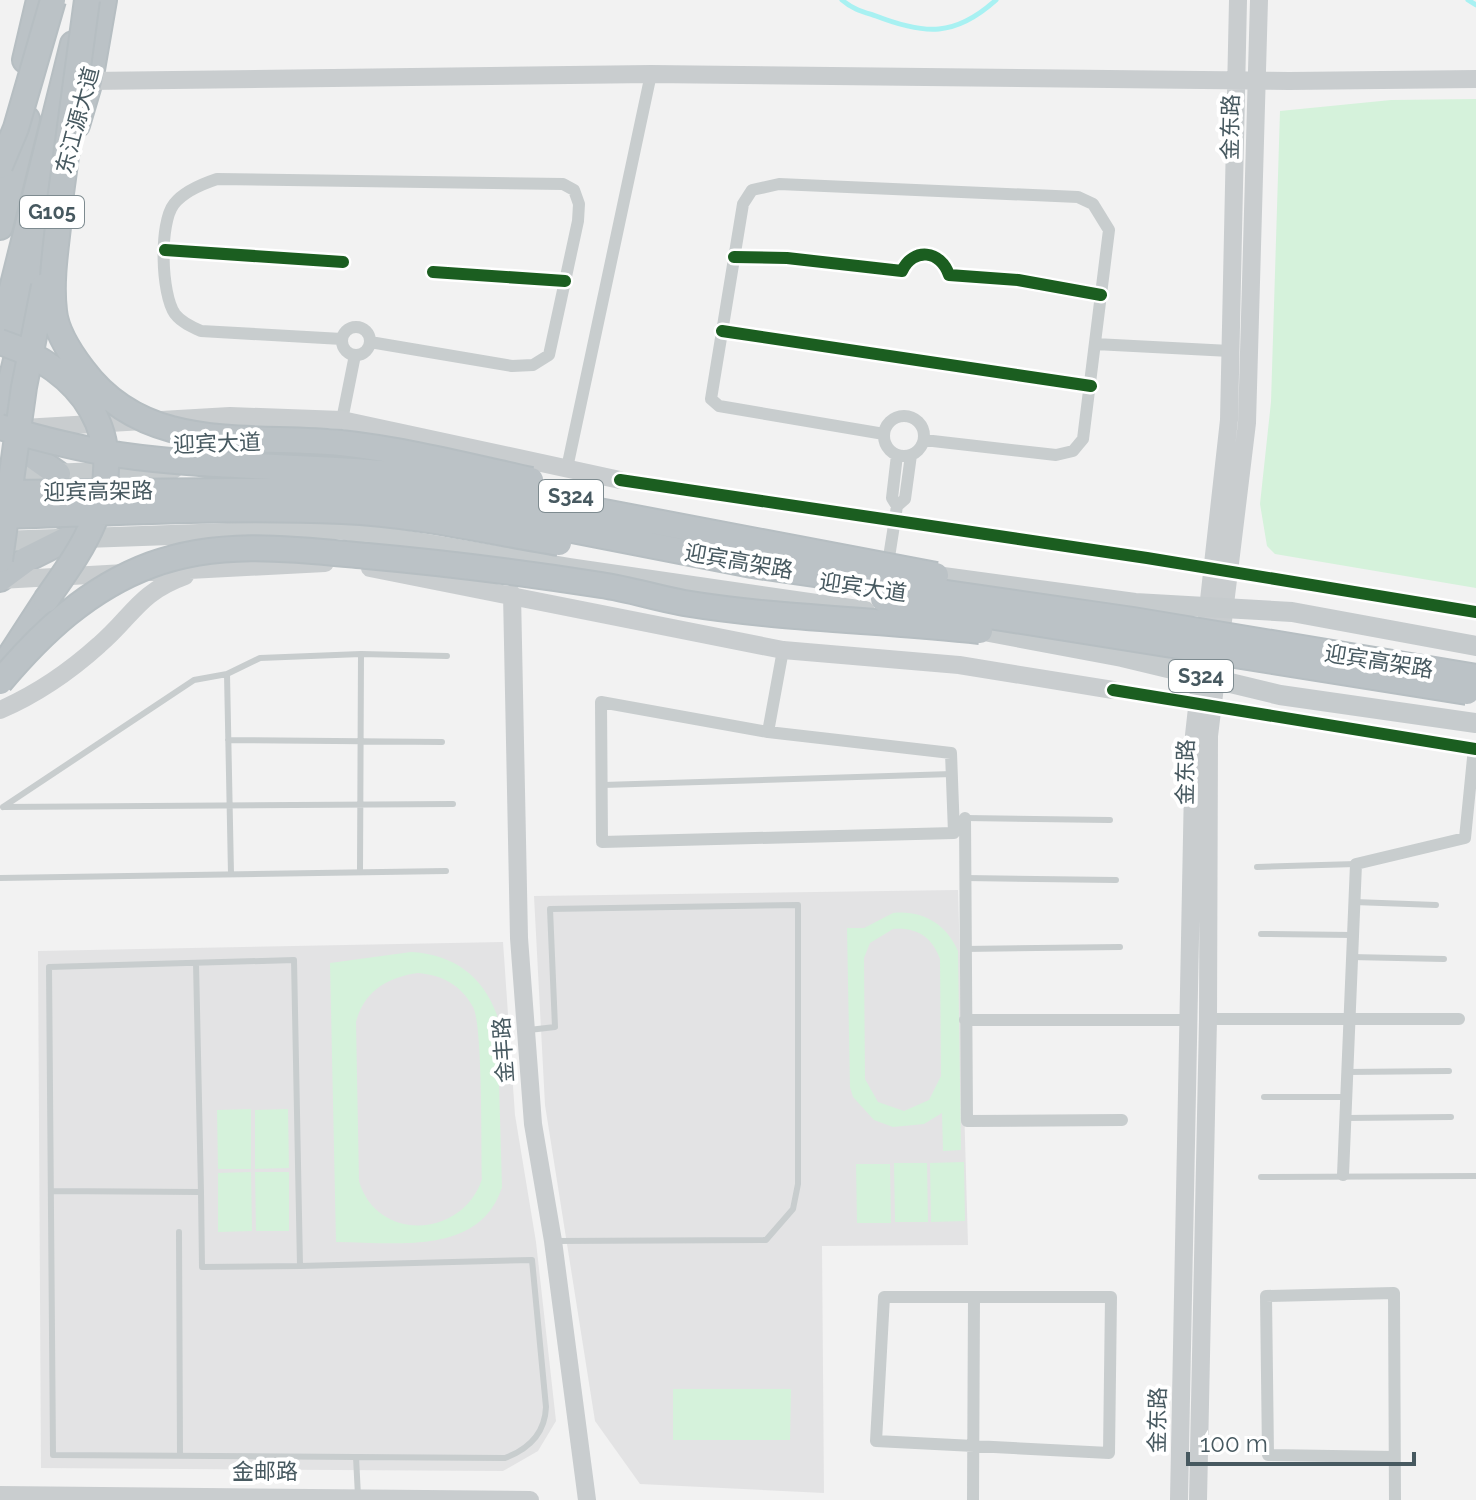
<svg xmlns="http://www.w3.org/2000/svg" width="1476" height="1500" font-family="Raleway,'Noto Sans SC',sans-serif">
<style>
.education{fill:#e3e3e4}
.green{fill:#d5f2db;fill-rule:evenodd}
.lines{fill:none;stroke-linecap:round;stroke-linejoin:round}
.stream{stroke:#a8f1f2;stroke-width:5}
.highway-casing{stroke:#b6bec2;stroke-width:28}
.lane{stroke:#c8cdce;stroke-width:6}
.street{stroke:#c8cdce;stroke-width:12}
.secondary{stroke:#c9cdcf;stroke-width:18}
.primary{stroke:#c6cbcd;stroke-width:20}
.highway{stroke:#bbc2c6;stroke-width:24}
.highway-bridge-casing{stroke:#b6bec2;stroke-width:28;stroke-linecap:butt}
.highway-bridge{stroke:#bbc2c6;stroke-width:24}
.cycleway-casing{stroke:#fff;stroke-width:17}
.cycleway{stroke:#1b5e20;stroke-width:12}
.labels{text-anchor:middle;stroke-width:8;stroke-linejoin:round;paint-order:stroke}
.shield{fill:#fff;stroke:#7e8b90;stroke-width:2}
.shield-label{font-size:20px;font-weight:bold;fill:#475960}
.street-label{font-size:22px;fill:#475960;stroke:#fff}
</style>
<rect width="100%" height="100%" fill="#f2f2f2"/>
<path class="education" d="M958,890L968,1245L822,1246L824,1493L640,1484L595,1421L545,1105L534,896Z
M503,942L515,1115L536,1242L556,1421L538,1451L503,1471L41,1468L38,951Z"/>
<path class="green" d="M1476,99V588L1275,554L1267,546L1260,504L1271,402L1280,111L1391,100Z
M893,913C923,910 946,924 958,951L961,1150L943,1151L942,1113L924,1124L893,1127L874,1120L853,1097L850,1087L847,928H864ZM893,929C917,927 932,937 940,959L941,1076L929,1100L904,1111L878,1102L865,1079L864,958L870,943Z
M411,952C453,954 483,976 497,1015L502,1187C480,1257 394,1242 336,1242L330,963ZM418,973C442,975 461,985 473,1007C483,1025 481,1150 482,1179C463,1238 377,1243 359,1181L356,1022C364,991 388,977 418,973Z
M251,1109V1169H218L217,1110Z
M288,1109L289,1168L255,1169V1110Z
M964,1162L965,1221L931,1222L930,1163Z
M894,1163H927L928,1222H895Z
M856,1164H890L891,1223H857Z
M251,1172L252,1231L218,1232V1173Z
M255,1172H289V1231H256Z
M673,1389H791L790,1440H673Z"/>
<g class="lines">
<path class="stream" d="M842,0C852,9 864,12 876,16C925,35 955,37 996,0
M1468,0L1476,5"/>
<defs>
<path id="highway" d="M25,60L39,0
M77,125L90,81L104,0
M0,227L27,119
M0,337L73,44
M0,425L52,214
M11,426L27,452L58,474
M0,579L27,559L71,537
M0,671L46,600"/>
</defs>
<use href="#highway" class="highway-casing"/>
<path class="lane" d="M227,674L231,874
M228,740L442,742
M603,785L952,774
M3,807L194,680L227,674L260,658L361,654L447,656
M3,807L453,804
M965,818L1110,820
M1257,867L1356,864
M360,872L361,654
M0,878L446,871
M965,878L1116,880
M1354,902L1436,905
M1261,934L1353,935
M964,949L1120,947
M1351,957L1444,959
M529,1030L555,1027L550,909L798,905V1184L793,1209L766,1240L555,1241
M1346,1072L1449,1071
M1264,1097H1346
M1345,1118L1451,1117
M1261,1177L1476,1176
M51,1191L201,1192L196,963
M201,1192L202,1267L300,1266
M179,1232L180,1456
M356,1457L505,1458C529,1449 545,1433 546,1407L532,1260L300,1266L294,960L49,967L53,1455L356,1457L358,1496"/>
<path class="street" d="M734,257L787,258L902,271C913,247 941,250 949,275L1018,280L1101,295
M342 341a14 14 0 1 1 28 0a14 14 0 1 1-28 0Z
M722,331L1091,386
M342,339L201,331C192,327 181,322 175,314C161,294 159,223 174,204C184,191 202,184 217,179L563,184L574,190L579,204L578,221L549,355L533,365L512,366L370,342
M1095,344L1230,351
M884 436a20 20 0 1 1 40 0a20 20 0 1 1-40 0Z
M342,420L355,355
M884,434L719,406L711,399L743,204L752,190L779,184L1078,197L1093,204L1109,230L1083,439L1073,451L1056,455L924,440
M567,468L651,74
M897,506L905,499L911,455
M887,570L897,506L892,498L897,455
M601,702L768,732L951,753L954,833L602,842Z
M768,732L783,650
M965,818L967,1121L1122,1120
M1208,1019H1459
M965,1020H1191
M1343,1175L1356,864L1465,838L1474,748
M884,1297H1111L1109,1453L876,1441Z
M1394,1457L1268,1455L1266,1296L1394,1293L1395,1500
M973,1500L974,1297"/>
<path class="secondary" d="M90,81L651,74L1289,81L1476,79
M23,428L230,416L342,420L620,480
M370,568L783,650L959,665L1113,690
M151,572L325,563
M0,580L125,573
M512,594L519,938L533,1124L553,1241L587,1500
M0,710C37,694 69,672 99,645C133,616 138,593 185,576
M0,1495L530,1500
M1179,1500L1194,735L1229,420L1238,0
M1198,1500L1208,1019L1209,736L1247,423L1259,0"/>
<path class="primary" d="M0,476L173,469
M0,541L338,529L570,568L865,611
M921,574L1135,603L1292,612L1476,646
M968,628L1122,657L1280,695L1476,723"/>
<use href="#highway" class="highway"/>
<defs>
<path id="highway-bridge" d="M0,166L16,128L53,0
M60,208C57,242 50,277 54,311C56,332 70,353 83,370C146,455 249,434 341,443C405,450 468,466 531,480
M57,223L87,0
M0,342C82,369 130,435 94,521C82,550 64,574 46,600
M0,427C40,439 79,449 120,455C217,469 316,465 414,476L936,575
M0,493L345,490L418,500L752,565L1133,620L1476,677
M0,516C114,513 228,506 342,511C415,514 487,531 559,543
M0,560L24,387L44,286
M883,599L1467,692
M0,682C42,632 89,588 151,565C220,539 296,549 367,556C445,563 524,573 601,585C629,589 656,598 684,603C782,619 881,620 980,631"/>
</defs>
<use href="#highway-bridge" class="highway-bridge-casing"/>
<use href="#highway-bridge" class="highway-bridge"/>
<defs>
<path id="cycleway" d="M165,250L343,262
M734,257L787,258L902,271C913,247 941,250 949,275L1018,280L1101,295
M433,272L565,281
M722,331L1091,386
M620,480L1147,558L1476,612
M1113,690L1476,749"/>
</defs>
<use href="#cycleway" class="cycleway-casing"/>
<use href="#cycleway" class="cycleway"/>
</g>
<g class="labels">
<g class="shield">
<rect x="20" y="196" width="64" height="32" rx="6"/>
<rect x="539" y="480" width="64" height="32" rx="6"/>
<rect x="1169" y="660" width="64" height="32" rx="6"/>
</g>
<g class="shield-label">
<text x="52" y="219">G105</text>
<text x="571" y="503">S324</text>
<text x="1201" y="683">S324</text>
</g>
<g class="street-label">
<text transform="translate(77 120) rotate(-75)" y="8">东江源大道</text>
<text transform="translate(1230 127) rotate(-89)" y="8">金东路</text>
<text transform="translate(217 443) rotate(-2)" y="8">迎宾大道</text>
<text transform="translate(98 491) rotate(-1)" y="8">迎宾高架路</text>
<text transform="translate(739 561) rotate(10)" y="8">迎宾高架路</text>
<text transform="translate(863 587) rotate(8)" y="8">迎宾大道</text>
<text transform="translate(1379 661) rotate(9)" y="8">迎宾高架路</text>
<text transform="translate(1185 772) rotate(-89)" y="8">金东路</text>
<text transform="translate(503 1050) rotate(-94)" y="8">金丰路</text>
<text transform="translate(1157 1420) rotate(-89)" y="8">金东路</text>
<text x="265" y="1479">金邮路</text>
</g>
</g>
<path d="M1188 1452v12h226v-12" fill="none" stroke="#475960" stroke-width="4"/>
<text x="1200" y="1452" font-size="24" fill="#475960" stroke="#ffffff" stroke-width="6" paint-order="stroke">100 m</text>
</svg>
